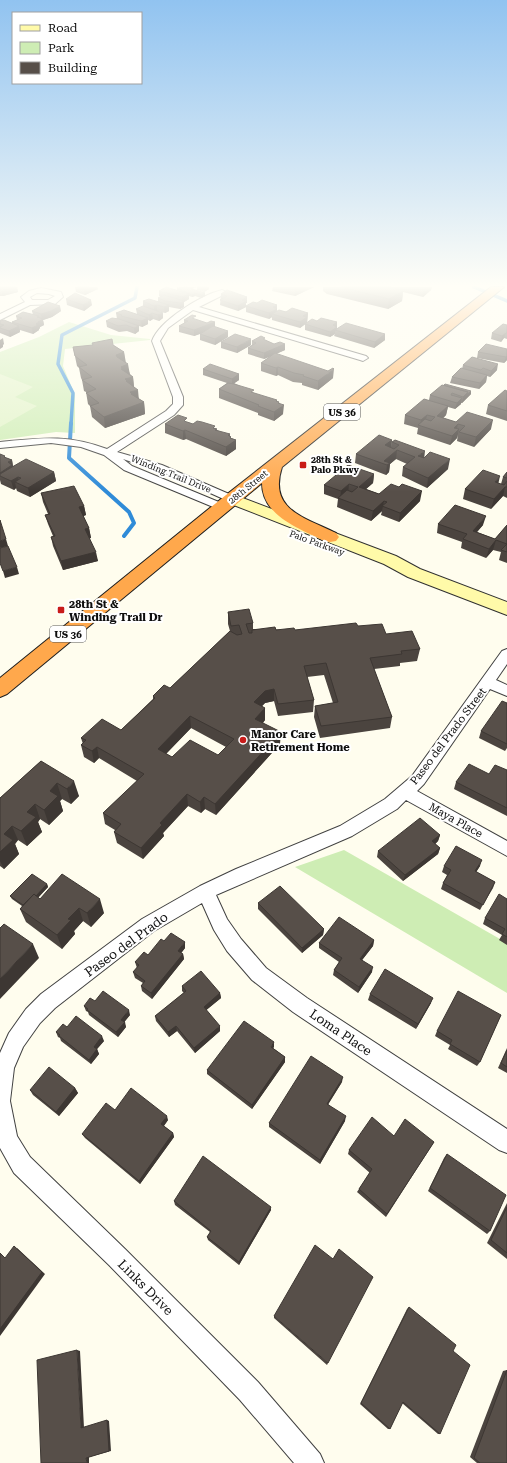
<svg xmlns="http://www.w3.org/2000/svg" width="507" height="1463" font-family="'Roboto Serif',serif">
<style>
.green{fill:#ceedb4}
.pitch{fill:#e1f3c7}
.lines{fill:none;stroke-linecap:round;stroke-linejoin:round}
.stream-far1{stroke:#2f8bd8;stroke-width:3.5}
.stream{stroke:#2f8bd8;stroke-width:4}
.street-casing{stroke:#414141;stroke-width:2}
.secondary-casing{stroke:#303030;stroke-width:2}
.highway-casing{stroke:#1f1f1f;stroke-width:2}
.street{fill:#fff;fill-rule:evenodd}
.secondary{fill:#fffaa9;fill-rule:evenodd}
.highway{fill:#ffa84c;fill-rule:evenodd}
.wall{fill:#4b443f;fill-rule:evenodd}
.shaded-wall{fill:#3d3733}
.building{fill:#574f49;stroke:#3d3733;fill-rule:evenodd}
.poi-dot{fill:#c91c1a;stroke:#fff;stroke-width:1.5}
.labels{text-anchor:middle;stroke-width:4;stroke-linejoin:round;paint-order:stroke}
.far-poi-label{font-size:9px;font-weight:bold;fill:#0e0e0e;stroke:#fff;text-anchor:start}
.far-street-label{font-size:9px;fill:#0e0e0e;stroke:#fff}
.shield{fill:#fff;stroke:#565656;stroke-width:1}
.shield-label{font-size:10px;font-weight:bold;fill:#0e0e0e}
.poi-label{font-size:11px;font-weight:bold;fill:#0e0e0e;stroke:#fff;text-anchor:start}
.street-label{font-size:11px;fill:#0e0e0e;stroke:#fff}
.near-street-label{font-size:13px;fill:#0e0e0e;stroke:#fff}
</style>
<rect width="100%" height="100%" fill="#fffdee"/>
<path class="green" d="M69,322L111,335L150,339V340L65,349L63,366L75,395V433L56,432L0,440V352L39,337Z
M344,850L507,943V993L295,867Z"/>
<path class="pitch" d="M0,374L33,387L15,397L37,406L0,427Z"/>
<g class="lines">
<path class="stream-far1" d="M474,287L507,301
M71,424L73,393L58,364L62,335L135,298L137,287"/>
<path class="stream" d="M71,423L69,458L129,512L134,523L124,536"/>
<defs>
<path id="street" d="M41,288L61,292L63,297L55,304L30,305L0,320V314L25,302L21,297L29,291ZM37,293L49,294L55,296L48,300H32L30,297Z
M222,290L226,292L225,294L199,307L366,356L368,358L363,361L360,360L193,310L168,328L160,341L183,397V405L174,415L117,452L162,465L236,497L238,499L236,501H228L170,475L123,459L132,466L226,505L228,507L226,509H218L124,470L104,455L81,447L51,443L0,448V442C42,438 66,434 107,449L166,411L173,404V397L152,341C159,321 201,295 222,290Z
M507,649V664L496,680L507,685V696L490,689L424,784L417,791L507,841V856L406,800L397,809L352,836L216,895L227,919L241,939L266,968L307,998L507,1129V1153L499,1150L293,1012L252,980L227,951L214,930L202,903L154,931L55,1008L40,1023L23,1047L14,1068L10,1101L17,1136L30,1157L125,1249L258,1382L320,1454L324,1463H294L240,1400L109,1265L14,1173L0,1148V1053L9,1033L26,1009L41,994L142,919L200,886L236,869L340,826L385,799L412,776L502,651Z"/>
<path id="secondary" d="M232,494L396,556L420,569L507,602V615L408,577L384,564L226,502L224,499L226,496Z"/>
<path id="highway" d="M491,287H504L282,467C268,510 304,517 336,533L339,537L336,541L330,542L324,541C299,528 262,516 262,483L7,694L0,697V678L226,495Z"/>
</defs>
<use href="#street" class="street-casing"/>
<use href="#secondary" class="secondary-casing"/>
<use href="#highway" class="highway-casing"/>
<use href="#street" class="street"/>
<use href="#secondary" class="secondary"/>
<use href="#highway" class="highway"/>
</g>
<path class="wall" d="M0,287H17L18,292L3,296H0Z
M75,287H97L98,289L85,295L76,292Z
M185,287H196L192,289Z
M197,287L209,289L204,292L197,290Z
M273,287H314L295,296L272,291Z
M323,287H432L431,290L423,297L403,292L402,301L388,309L327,294L323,291Z
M177,288L205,293V296L201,298L195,296L192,297L189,296V299L184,302V307L180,309L169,307V311L165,313L157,311L163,318L159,321L153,319L150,321L148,320V324L142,327L139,326V331L135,334L127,331L119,332L107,327L106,321L117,319L116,313L137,314L136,309L143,307V301L158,302V298L161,297L159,296V291L177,290Z
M221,294L247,297V303H246V306L257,303L277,305V311L308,313L307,323L317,321L337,322V329L385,334V340L374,348L334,336L335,334L330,337L305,330V324L300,328L272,320V317L269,319L246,312V307L238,311L220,305Z
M66,299L92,305L84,311L67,305Z
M32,311H61L52,317L43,320L44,325L40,327V328L39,329V330L33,334L20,330V332L10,337L0,333V321L12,323V322L17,320L16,316L33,315Z
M184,320H196L207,323L215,322V327L228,337L215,345L200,340V334L194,336L179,332V326L184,323Z
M507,325V339L504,338L501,342L491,339L492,333Z
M265,340L274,344H285V350L276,354L333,378L318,390L302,385V383L293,382L278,375L276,376L261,371V363L271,356L264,359L248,354V348L252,345V341Z
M221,342L251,345L237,353L221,348Z
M113,345L124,352L125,362L130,374L133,377L134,387L139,399L144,402L145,414L105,428L92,417L90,406L88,404L86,392L84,391L82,380L81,378L79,368L77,366L73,347Z
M507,349V360L504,363L477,358L478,352Z
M463,365L497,370L490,377L487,376L486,382L479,389L450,383L452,377L462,369Z
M203,369L239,374V380L234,383L254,393L279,402L283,414L274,421L258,415V413L219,398V389L227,383L203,375Z
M444,385L471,394L462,403H461V404L455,409L448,407L446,415L443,418L456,422L491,429L474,447L457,441L458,434L457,438L450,445L417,434L418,428L404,424L405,415L429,400L430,395Z
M507,391V421L486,414L488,405Z
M187,422L193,424L215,428L217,430L231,437V438L236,440V449L226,456L186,439L183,440L165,433V424Z
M392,440L391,447L392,442L395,440L424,458L448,469L427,488L402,476L403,467L407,464L396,459L390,464L389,472L386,475L355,463L356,454Z
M0,454L6,458L12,460L13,466L54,472L56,481L30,497L17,491L16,488L14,490L1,484L0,480Z
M507,472V498L503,496L491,509L463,499L465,489L498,483L501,484L503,477Z
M374,474L373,483L366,489L379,494L420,501L399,522L381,515L382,511L371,521L337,507L338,499L324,494V485Z
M41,493L84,506L86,515L83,516L89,528L91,538H89L98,561L63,570L53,546L51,537L53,536L48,524L45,515L48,514L43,502Z
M438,524L483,525L477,532L495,539L507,525V563L499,560L501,552L493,550L486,558L461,548L462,542L437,533Z
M228,612L253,623V629L295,630L358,626L386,634L420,649L417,661L400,663V666L374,669L392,717L390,728L320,738L314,717L315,706L333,703L324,675L307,677L314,700L313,712L278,716L274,701L265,703L262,706L265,720L263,723L280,744L216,815L205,809L201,813L188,806L163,833L164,836L143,859L117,843L114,832L115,830L105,824L103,813L137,781L99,758L94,763L84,757L81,745L83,744L81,738L121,730L153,699V696L170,688L230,631L228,624ZM191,728L226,747L218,755L172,757L166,754Z
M507,703V748L505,751L479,738L481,731Z
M41,761L79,796L71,804L62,799L60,801L63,811L49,825L40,819L38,822L42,832L27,846L18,840L15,844L19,854L4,869L0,866V798Z
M507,770V816L454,789L456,782L489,774Z
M440,835L438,841L435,844L440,848L438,854L403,881L377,857L378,851Z
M444,866H480L476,872L495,882L480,910L441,889L443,883L447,875L442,872Z
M47,884L48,887L38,898L40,899L104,913L91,927L83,921L74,931L75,934L62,949L26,922L20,909L22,906L12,899L10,896Z
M507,899V945L499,940L502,935L483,924L485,918Z
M258,903L324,929L323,935L302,953L258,909Z
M374,940L373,946L362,960L372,972L358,993L333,975L334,970L339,962L319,948V943Z
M164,941L185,948L181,953L183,954L184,959L152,999L142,991L141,986L143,983L135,978L133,972L137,968L135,962L148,955Z
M182,986L220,993L221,998L206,1010L220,1031L195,1053L177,1031L169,1037L156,1021L155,1016L184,993L182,991Z
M370,994L431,1003L416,1029L368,1000Z
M95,1001L130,1015L124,1022L126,1027L118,1037L89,1015L88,1012L86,1011L84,1006Z
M501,1015L480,1062L477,1066L448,1049L450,1045L435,1036L437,1031Z
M67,1027L104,1041L97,1049L99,1054L91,1064L61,1041L60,1038L58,1037L56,1032Z
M274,1047L273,1048L285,1057V1062L252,1109L207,1074V1070Z
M507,1048V1073L498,1068Z
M342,1082L328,1104L345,1121L320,1164L269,1127V1123Z
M75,1088L78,1093L59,1116L33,1095L30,1090Z
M115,1110L168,1120L164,1126L173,1133L174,1137L140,1184L85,1138L82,1134Z
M434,1142L386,1217L357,1192L359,1189L370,1173L348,1154L349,1150Z
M447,1154L490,1231L487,1234L428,1191L444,1158Z
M174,1201L271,1210L239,1265L208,1240L207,1237L210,1232L175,1205Z
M507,1203V1259L487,1243Z
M409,1307L453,1351L440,1434H438L402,1403L390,1429H388L360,1404L407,1309Z
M274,1316L328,1363L327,1365L274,1318Z
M507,1370V1463H477L470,1457L503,1371Z"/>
<path class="shaded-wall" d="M16,287H17L18,292L3,296L1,291Z
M89,287H97L98,289L85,295L84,289Z
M207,287H209V289L204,292V289Z
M295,287H314L295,296Z
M424,287H432L431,290L423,297Z
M403,291L402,301L388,309L389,299Z
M195,293V296L192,297V295Z
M205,293V296L201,298V295Z
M189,294V299L184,302V307L180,309V303L182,302V297Z
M247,297V303H246V307L238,311V306L242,300Z
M91,300L92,305L84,311L83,305Z
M157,305V311L154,312V306Z
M169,305V311L165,313L164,307Z
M277,305L276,314H272V317L269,319V313L273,307Z
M60,306L61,311L52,317L43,320L44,325L40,327V328L39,329V330L33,334L32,328L37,317L39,316L40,321L42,320L41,314Z
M152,313L153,319L150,321L149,315Z
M163,313V318L159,321L158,315Z
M308,313L307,323L300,328V322L303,316Z
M148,318V324L142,327L141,321Z
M215,322V328L194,336V330Z
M337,322V331L335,330V334L330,337V332L333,325Z
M19,326L20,332L10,337L9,331Z
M139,326V331L135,334L134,328Z
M228,331V337L215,345V339Z
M506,333L504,338L501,342L502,336Z
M385,334V340L374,348L375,342Z
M3,338L4,344L3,345V347L0,349V340Z
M251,339V345L237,353V347Z
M285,344V350L264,359V353Z
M124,352L126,363L118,366L116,355Z
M507,356V360L504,363L506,357Z
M128,364L130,375L124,377L121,367Z
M498,364L497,370L490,377L491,371Z
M278,367V375L276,376V368Z
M334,369L333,378L318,390V381Z
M239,374V380L232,385V379Z
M487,375L486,382L479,389L480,383Z
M133,377L134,388L128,390L125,379Z
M138,390L139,401L133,403L130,392Z
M471,391V394L467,398V395Z
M468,392L467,398L462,403L463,397Z
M462,398L461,404L455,409L457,403Z
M144,402L145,414L105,428L104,417Z
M279,402V408L284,405L283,414L274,421V412L278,403Z
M448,406L446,415L435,426L437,416Z
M427,415L425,424L420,426L421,420Z
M493,420L491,429L474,447L476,437Z
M458,424L456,432L459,429L457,438L450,445L454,428Z
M185,430L186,439L183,440V431Z
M230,434V438L231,437V443L236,440V449L226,456V447L228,435Z
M392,440L391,449L385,445Z
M397,450L396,459L390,464L389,472L386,475L387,465L384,461Z
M425,451L424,460L418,456Z
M450,459L448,469L427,488L428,478Z
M12,460L13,467L0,476V473L8,462Z
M54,472L56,481L30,497L28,488Z
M374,474L373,483L358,496L359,487Z
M500,476L498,485L495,482Z
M18,477L20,484L15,482L16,488L14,490L11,481Z
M349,484L348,494L340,499L341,491Z
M505,487L503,496L491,509L494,499Z
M422,491L420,501L399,522L400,513Z
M384,501L382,511L371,521L373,511Z
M84,506L86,515L81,517L79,507Z
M486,516L483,525L470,540L473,531Z
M89,528L91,538L87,539L85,529Z
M6,539L8,546L0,548V541Z
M496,540L493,550L486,558L489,549Z
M96,552L98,561L63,570L61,561Z
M17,567L19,574L5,578L3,571Z
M274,689V701L265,703L254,714V702L265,691Z
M265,708V720L255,731V719Z
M190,716L191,728L159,761L158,749Z
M281,732L280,744L216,815L215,804Z
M97,747L99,758L94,763L92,751Z
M74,781L79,796L71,804L67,789Z
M57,783L62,799L60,801L63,811L49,825L44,810L50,791Z
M187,794L188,806L163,833L164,836L143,859L141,848L160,823Z
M204,797L205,809L201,813L200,802Z
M35,804L40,819L38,822L42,832L27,846L21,831L27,812Z
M12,826L18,840L15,844L19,854L4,869L0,861V852L4,834Z
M440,835L438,841L431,848L432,841Z
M440,848L438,854L403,881L405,875Z
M482,860L480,866L473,877L475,871Z
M495,882L493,888L480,910L483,905Z
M47,884L48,887L26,910L25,907Z
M100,899L104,913L91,927L87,913Z
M79,908L83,921L74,931L75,934L62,949L57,935L68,919Z
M324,929L323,935L302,953V948Z
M374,940L373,946L359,964L360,959Z
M185,942V948L179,956L178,951Z
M33,944L39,958L0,999V979Z
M183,954L184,959L152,999L151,993Z
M373,967L372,972L358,993L359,987Z
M220,993L221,998L204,1012V1007Z
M433,998L431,1003L416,1029L418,1024Z
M129,1010L130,1015L122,1025L121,1020Z
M125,1022L126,1027L118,1037L116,1032Z
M176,1026L177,1031L169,1037L168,1032Z
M220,1026V1031L195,1053L194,1048Z
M102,1036L104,1041L97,1049L99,1054L91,1064L89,1060L94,1047Z
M274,1042V1047L270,1052L271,1047Z
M285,1057V1062L252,1109V1105Z
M343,1077L342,1082L326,1108L327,1104Z
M75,1088L78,1093L59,1116L56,1112Z
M167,1116L168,1120L162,1128L161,1124Z
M346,1116L345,1121L320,1164V1160Z
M173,1133L174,1137L140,1184L139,1181Z
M271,1207V1210L239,1265V1262Z
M17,1248L45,1274L0,1336V1329Z
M77,1350L80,1351L84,1428H81Z
M107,1420L109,1421L111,1451L89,1457V1463H87L86,1458Z"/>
<path class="building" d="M0,287H16L1,291L0,290Z
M77,287H89L84,289Z
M166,287L189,294L182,297L159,291Z
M186,287L205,293L201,295L195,293L192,295L177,288Z
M197,287H207L204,289Z
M341,287H391L403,291L389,299Z
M227,290L247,297L242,300L246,301L238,306L220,300L227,296L221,294Z
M75,293L91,300L83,305L66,299Z
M164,295L184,301L180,303L165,301L158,298Z
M149,299L169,305L164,307L157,305L154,306L143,301Z
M262,300L277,305L273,307L277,309L269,313L246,306L253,302L257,303Z
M48,302L60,306L51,311L41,314L32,311Z
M143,306L163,313L158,315L152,313L149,315L136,309Z
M292,308L308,313L303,316L307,317L300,322L272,314L279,310L286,312Z
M124,310L148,318L141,321L121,316L122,315L116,313Z
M23,312L39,316L37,317L43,319L38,322H39L36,324L38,325L32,328L12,322L22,318L16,316Z
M192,315L196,316L192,318L207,323L211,321L215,322L194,330L179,326L188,321L184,320Z
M112,318L119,319L139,326L134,328L126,325L118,326L106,321Z
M321,318L337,322L333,325L337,327L330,332L305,324L312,319L317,321Z
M4,320L19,326L9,331L0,328V327L4,325L0,324V321Z
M346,323L385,334L375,342L335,330Z
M503,324L507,325V333H506L502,336L492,333Z
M213,326L228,331L215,339L200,334Z
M235,334L251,339L237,347L221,342Z
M261,336L265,338L263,339L274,344L280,342L285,344L264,353L248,348L256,343L252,341Z
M112,339L113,345L124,352L116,355L117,357L128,364L121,367L123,368L121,369L133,377L125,379L127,380L126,381L138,390L130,392L132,394H131L144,402L104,417L90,406L99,403L86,393L96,389L82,380L92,377L79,367L87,365L75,356L73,347L93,345L92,343Z
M486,344L507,349V356L506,357L478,352Z
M275,353L328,371L333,368L334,369L318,381L303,376L304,375L294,373L278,367L276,368L261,363Z
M472,357L498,364L491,371L483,368L481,370L463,365Z
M210,364L239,374L232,379L203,369Z
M461,368L487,375L480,383L452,377Z
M228,383L234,384L254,390L251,392L277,400L276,401L279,402L278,403L284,405L274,412L258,406L259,405L219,389Z
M445,384L471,391L467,395L468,392L444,385Z
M442,385L468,392L463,397L452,393L451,395L462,398L457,403L430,395Z
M505,390L507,391V411L488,405Z
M424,399L448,406L437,416L456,422L467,412L493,420L476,437L459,432L465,426L458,424L454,428L459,429L452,436L418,425L425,419L431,421L435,417L427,415L421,420L405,415Z
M178,415L187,418L184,421L193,424L197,421L202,422L215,426L213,428L217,429L215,430L230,434L228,435L231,437L230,438L236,440L226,447L185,430L183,431L165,424Z
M379,435L392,440L385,445L394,449L399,445L392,442L395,440L425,451L418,456L424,458L430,452L450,459L428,478L403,467L415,457L397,450L384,461L390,463L387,465L356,454Z
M0,454L5,456L4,457L12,460L8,462L12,465L0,473Z
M26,459L54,472L28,488L15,482L21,478L18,477L11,481L0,476V474Z
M348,465L374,474L359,487L379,494L391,484L399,487L402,484L422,491L400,513L382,506L387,502L384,501L373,511L338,498L347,490L352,492L358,487L349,484L341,491L324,485Z
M483,470L500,476L495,482L504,485L507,481V487H505L494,499L465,489Z
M507,472V478L503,477Z
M74,486L84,506L79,507L89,528L85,529L96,552L61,561L51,537L55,536L45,515L50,514L41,493Z
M455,505L486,516L473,531L495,539L507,525V552L501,550L507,544L496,540L489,549L463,539L467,534L438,524Z
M0,520L6,539L0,541Z
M8,546L17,567L3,571L0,563V548Z
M249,609L253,623L246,624L249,633H252V630L275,627L276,630L294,628L295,630L356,623L358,626L382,624L386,634L412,631L420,649L401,651L402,654L370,658L392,717L321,726L315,706L338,702L326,663L304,666L314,700L278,704L274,689L265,691L254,702L265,708L255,719L281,732L215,804L204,797L200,802L187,794L160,823L162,825L141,848L114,832L121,824L103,813L144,774L97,747L92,751L81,745L86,740L81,738L102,719L121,730L155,698L153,696L164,685L170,688L230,631L237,635L242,634L239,625L231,626L228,612ZM190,716L234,739L218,755L190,740L172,757L158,749Z
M502,701L507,703V744L481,731Z
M41,761L74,781L67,789L57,783L50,791L58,796L44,810L35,804L27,812L36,817L21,831L12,826L4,834L13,840L0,852V798Z
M469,764L489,774L495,765L507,770V808L456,782Z
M420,818L440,835L432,841L440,848L405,875L378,851Z
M456,846L482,860L475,871L495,882L483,905L443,883L451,870L444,866Z
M32,874L47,884L36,896L34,894L23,905L10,896Z
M62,874L100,899L87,913L79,908L68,919L71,920L57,935L20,909L34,894L40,899Z
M280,886L324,929L302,948L258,903Z
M499,894L507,899V937L502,934L505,929L485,918Z
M339,917L374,940L360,959L373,967L359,987L334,970L342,958L319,943Z
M4,924L33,944L0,979V928Z
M171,933L185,942L178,951L183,954L151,993L141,986L145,981L133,972L139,965L135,962L144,952L148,955L161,939L164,941Z
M385,969L433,998L418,1024L370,994Z
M201,971L220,993L204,1007L220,1026L194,1048L176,1026L168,1032L155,1016L186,991L182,986Z
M103,991L129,1010L121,1020L125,1022L116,1032L87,1010L88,1009L84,1006L90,998L95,1001Z
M458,991L501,1015L480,1062L450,1044L452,1040L437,1031Z
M76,1016L102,1036L94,1047L97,1049L89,1060L59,1036L60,1035L56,1032L63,1024L67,1027Z
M244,1021L274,1042L271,1047L285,1057L252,1105L207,1070Z
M507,1050V1067L501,1063Z
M311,1056L343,1077L327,1104L346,1116L320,1160L269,1123Z
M49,1067L75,1088L56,1112L30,1090Z
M131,1088L167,1116L161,1124L173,1133L139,1181L82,1134L106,1103L115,1110Z
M372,1117L394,1136L405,1119L434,1142L387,1214L359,1189L372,1169L349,1150Z
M447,1154L506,1195L490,1231L430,1188Z
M203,1156L271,1207L239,1262L207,1237L211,1231L174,1201Z
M507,1207V1253L491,1240Z
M315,1245L333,1259L339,1249L373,1277L328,1363L274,1316Z
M14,1246L42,1272L0,1329V1253L5,1258Z
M409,1307L456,1345L453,1351L470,1365L440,1434L403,1402L390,1429L361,1403Z
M77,1350L81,1428L107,1420L109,1451L86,1458L87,1463H41L37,1360Z
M507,1370V1463H480L474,1458Z"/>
<linearGradient id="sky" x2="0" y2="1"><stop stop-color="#91c3f0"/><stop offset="0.58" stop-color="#fffef7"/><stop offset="1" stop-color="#fffef7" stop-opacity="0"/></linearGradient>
<rect width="507" height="492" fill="url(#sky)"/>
<g class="poi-dot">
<rect x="299" y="461" width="8" height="8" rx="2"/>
<rect x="57" y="606" width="8" height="8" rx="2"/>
<circle cx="243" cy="740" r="4"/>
</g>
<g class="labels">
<g class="far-poi-label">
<text x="311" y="463">28th St &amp;<tspan x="311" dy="10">Palo Pkwy</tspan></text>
</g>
<g class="far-street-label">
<text transform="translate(171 474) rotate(22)" y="3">Winding Trail Drive</text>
<text transform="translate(248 487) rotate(-39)" y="3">28th Street</text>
<text transform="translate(317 543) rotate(20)" y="3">Palo Parkway</text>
</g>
<g class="shield">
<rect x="324" y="404" width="36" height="16" rx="3"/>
<rect x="50" y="626" width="36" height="16" rx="3"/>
</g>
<g class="shield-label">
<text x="342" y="416">US 36</text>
<text x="68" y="638">US 36</text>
</g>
<g class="poi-label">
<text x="69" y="608">28th St &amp;<tspan x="69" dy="13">Winding Trail Dr</tspan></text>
<text x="251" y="738">Manor Care<tspan x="251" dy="13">Retirement Home</tspan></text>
</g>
<g class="street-label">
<text transform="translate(448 736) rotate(-53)" y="4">Paseo del Prado Street</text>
<text transform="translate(456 820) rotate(29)" y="4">Maya Place</text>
</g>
<g class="near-street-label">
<text transform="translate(126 944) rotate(-36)" y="5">Paseo del Prado</text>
<text transform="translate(341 1032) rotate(34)" y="5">Loma Place</text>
<text transform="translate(146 1287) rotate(45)" y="5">Links Drive</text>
</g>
</g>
<rect x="12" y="12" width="130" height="72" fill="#ffffff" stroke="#9f9f9f"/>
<rect x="20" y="25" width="20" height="6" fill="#fffaa9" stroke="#9f9f9f"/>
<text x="48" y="32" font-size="12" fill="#0e0e0e">Road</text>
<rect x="20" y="42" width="20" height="12" fill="#ceedb4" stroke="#9f9f9f"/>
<text x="48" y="52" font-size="12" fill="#0e0e0e">Park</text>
<rect x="20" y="62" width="20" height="12" fill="#574f49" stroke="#9f9f9f"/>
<text x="48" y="72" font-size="12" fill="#0e0e0e">Building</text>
</svg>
